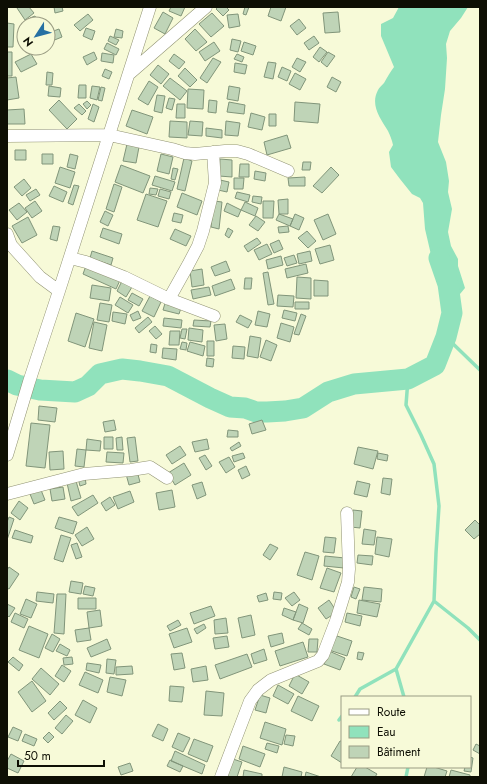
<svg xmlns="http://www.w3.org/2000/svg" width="487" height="784" font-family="Jost,sans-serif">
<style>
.water{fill:#90e2bc}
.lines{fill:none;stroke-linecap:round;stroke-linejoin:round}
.stream{stroke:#90e2bc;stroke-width:3.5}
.river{stroke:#90e2bc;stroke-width:21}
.building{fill:#bfd4b7;stroke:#81957a}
.street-casing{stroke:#919374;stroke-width:13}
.street{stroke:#fff;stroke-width:12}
</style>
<rect width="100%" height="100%" fill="#f7fad8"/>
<path class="water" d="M399,7H468L461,18L450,31L446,44L447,58L445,89L441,115L438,142L446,162L449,181L448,192L452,209L448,232L451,246L458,259V266L465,288L460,294L454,295L448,284L439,272L432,259L425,229L423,203L420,198L412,194L400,179L391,167L389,152L393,145C392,140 390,135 388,131C380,118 370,105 378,90C379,88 382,85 384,83C387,78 390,72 394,67L381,36V24L393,18Z"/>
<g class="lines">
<path class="stream" d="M446,337L480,370
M408,379L406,405L421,435L434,464L439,506L436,553L434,601L468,628L480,640
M355,697L360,689L396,669
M404,697L396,669L434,601
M339,720L342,716
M406,777L408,767"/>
<path class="river" d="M7,380L17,385L40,390L75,392L88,386L100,374L122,369L140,371L168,376L210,398L230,407L245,408L256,412H267L285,411L303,408L328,392L354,384L408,379L435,365L446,337L452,313L448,284L439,258"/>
</g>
<path class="building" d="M18,7H29L34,13L25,20L17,8Z
M54,7H62L63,11L55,13Z
M171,7H185L181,16L169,11Z
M218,7H226L229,10L223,16L216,9Z
M245,7H249L246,15L243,14Z
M271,7H286L281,21L268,16Z
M163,12L173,18L165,34L154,28Z
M338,12L340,32L325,33L323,13Z
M212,13L224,26L211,37L199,24Z
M88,14L93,20L80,31L74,25Z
M238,14L240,26L229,28L227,15Z
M35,16L37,20L33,23L30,18Z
M299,19L306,28L297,35L290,26Z
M7,23L14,24L13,47H7Z
M86,28L95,31L92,40L83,36Z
M59,29L62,37L52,41L48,33Z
M116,29L123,31L122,38L114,37Z
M195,29L207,42L196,51L185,39Z
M110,36L119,40L116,45L108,41Z
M314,36L319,43L309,50L304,43Z
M232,39L241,41L238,52L230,50Z
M214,42L220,51L205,61L199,52Z
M244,42L256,46L253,55L241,51Z
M107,43L119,49L116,55L104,49Z
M320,47L327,52L319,62L313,57Z
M7,52H12V76H7Z
M94,52L97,59L87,65L83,57Z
M328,52L335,56L327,67L321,62Z
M102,53L114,55L113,63L101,61Z
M31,54L37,64L21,72L15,62Z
M174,54L185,62L179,69L169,61Z
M237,54L244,57L242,62L234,59Z
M213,58L221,62L207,83L200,78Z
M297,58L306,62L300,72L292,67Z
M268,62L276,63L273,79L264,77Z
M235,63L247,65L245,74L234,72Z
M158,65L169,74L161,84L150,75Z
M282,67L291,71L287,81L278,77Z
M185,68L197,80L190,87L178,76Z
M105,69L112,72L109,79L102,76Z
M47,72L53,73L52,85H46Z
M295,73L306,79L300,90L289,84Z
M16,77L19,98L7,100V78Z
M332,77L341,82L336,92L327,87Z
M170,78L187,91L180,100L163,86Z
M149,81L158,87L148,105L138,99Z
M79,85H86V98H78Z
M49,86L61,88L60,97L48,96Z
M92,86L100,87L97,100L90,98Z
M229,86L240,88L238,101L227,99Z
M101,87L105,88L102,101L98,100Z
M188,89L204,90L203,109L187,108Z
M157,95L165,96L162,113L154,111Z
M169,98L175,99L172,110L166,108Z
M59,100L77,119L67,129L49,110Z
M209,100L217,101L216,113L208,112Z
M87,101L91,105L87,109L83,104Z
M229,102L245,105L244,114L227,112Z
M295,102L320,104L318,123L294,121Z
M79,104L86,111L82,115L74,108Z
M93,104L99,107L94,122L88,119Z
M177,104H185V118H176Z
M24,109L25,124H7V110Z
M132,110L153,117L147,134L126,126Z
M251,113L265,117L262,130L248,127Z
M269,114H276V126H269Z
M170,121L187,122V138L169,137Z
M190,121L203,122L202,136L188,135Z
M226,121L240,123L238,136L225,135Z
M206,128L222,130V138L206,136Z
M287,135L291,148L267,155L264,142Z
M127,144L139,147L136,163L123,161Z
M15,150H26V160H15Z
M42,154H53V164H42Z
M70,154L78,156L75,169L67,167Z
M161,154L173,157L169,174L157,171Z
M184,158L192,161L185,191L177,189Z
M220,159L232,160V177L219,176Z
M303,162H311L310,170H302Z
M240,164H249V177H239Z
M121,165L150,176L143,193L115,182Z
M60,167L75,172L70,188L55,183Z
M331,167L339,175L322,193L313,186Z
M173,168L178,169L175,180L171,179Z
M255,171L266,173L265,181L254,179Z
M155,176L175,182L172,191L152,185Z
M305,177V186H289L288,178Z
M234,178H244L243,189H234Z
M24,179L31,188L22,196L14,187Z
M220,180L229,182L227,192L218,190Z
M114,184L122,187L114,212L106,209Z
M74,185L79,186L73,205L68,203Z
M54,186L67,192L63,202L49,196Z
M150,188L158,189L156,195L149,194Z
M36,189L40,195L30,201L26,195Z
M160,189L171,192L169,199L158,196Z
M237,192L250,195L248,202L235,198Z
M182,193L202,201L197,215L177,207Z
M146,194L167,201L158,227L137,220Z
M253,196L262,197L261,204L252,202Z
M288,199V214H279L278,200Z
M35,201L42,211L32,218L25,208Z
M214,201L222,202L219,229L211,227Z
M263,201H274L273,218H263Z
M245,202L258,208L255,216L241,210Z
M19,203L27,212L17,220L9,210Z
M227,203L241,210L238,217L224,211Z
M105,211L113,215L108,226L100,222Z
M174,213L183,215L181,223L172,221Z
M279,214L293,219L290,226L276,220Z
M295,214L304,218L299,230L290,226Z
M328,214L336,234L323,240L314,220Z
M256,216L265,222L258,231L249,225Z
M28,217L37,235L22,243L12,226Z
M53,226L60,227L57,241L50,239Z
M288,226L289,232L279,233L278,227Z
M103,228L122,234L119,244L100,237Z
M228,228L233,231L229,238L225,235Z
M175,229L191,236L186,246L170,239Z
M307,231L316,241L308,248L298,238Z
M257,238L261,243L248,252L244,246Z
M279,240L283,249L274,253L270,244Z
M267,244L272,254L259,260L254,250Z
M330,245L334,260L320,264L315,249Z
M92,251L113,258L111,265L90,258Z
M310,251L312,261L299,264L297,254Z
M294,255L297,263L287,266L284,258Z
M281,256L283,265L268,269L266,260Z
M226,261L230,271L215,276L211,267Z
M87,263L121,278L116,289L83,274Z
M306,264L308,273L287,278L285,269Z
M202,269L204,285L192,287L190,271Z
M268,272L274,304L268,305L263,273Z
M297,277L311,278V299L296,298Z
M245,278H252L251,289H244Z
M231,279L235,289L215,296L212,286Z
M314,280L328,281V296H314Z
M122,281L132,287L126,297L117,291Z
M92,285L111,288L109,301L90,298Z
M209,287L211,295L193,299L191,290Z
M132,293L143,299L139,306L128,300Z
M278,295L294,296L293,307L277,306Z
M150,296L161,302L154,317L142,311Z
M120,297L133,305L128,313L115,305Z
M166,300L182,305L179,314L163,310Z
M295,302H309V309H295Z
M100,303L112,305L109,322L97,320Z
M284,310L297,313L295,321L282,318Z
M138,311L141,318L133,321L130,315Z
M258,311L270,314L267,327L255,325Z
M113,312L127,314L125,324L112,321Z
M76,313L94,319L85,347L68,341Z
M301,314L306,316L299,335L294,334Z
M240,315L252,321L248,328L236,322Z
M148,317L152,322L139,333L135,328Z
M164,318L182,320L181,328L163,326Z
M194,320L211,321L210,327L193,326Z
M94,322L107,325L102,351L89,348Z
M281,323L294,327L290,342L277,338Z
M225,324L227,339L216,341L214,325Z
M155,326L162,334L156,339L149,331Z
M189,328L203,330L202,342L188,340Z
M182,329H187L185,339L180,338Z
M170,331H180L179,345H169Z
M250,336L261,338L258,358L247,356Z
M266,340L277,345L271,361L260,357Z
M207,341H214V356H207Z
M182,342L187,343L186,350L180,349Z
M190,342L205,346L203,356L187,351Z
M151,344L157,345L156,353L150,352Z
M233,346L245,347L244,359L232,358Z
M163,348L177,349L176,360L162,358Z
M207,358L214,359L213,367L206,366Z
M39,406L57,408L55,422L38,420Z
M114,420L116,430L105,432L103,422Z
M262,420L266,430L252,434L249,424Z
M31,423L50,425L45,468L26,466Z
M228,430L238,431V437H227Z
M104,437H113V449H104Z
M122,437L123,450H117L116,438Z
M135,437L138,461L130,462L127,438Z
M87,439L101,441L100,451L86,450Z
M207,439L209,449L195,452L192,442Z
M239,442L241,446L232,451L230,448Z
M180,446L186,455L172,464L166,455Z
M358,447L378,451L373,469L354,464Z
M77,449L86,450L84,467L75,466Z
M63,451L64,469L50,470L49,452Z
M107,452L124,453L123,463L106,462Z
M243,453L245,458L234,462L232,456Z
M378,453L388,455L387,461L377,459Z
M205,455L212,466L206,470L199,458Z
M229,457L235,467L226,473L219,462Z
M184,463L191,475L175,485L168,473Z
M246,466L250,475L242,479L238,470Z
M137,471L140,482L129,485L126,474Z
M85,477L86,484L80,486L78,478Z
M383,478L392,479L390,495L381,493Z
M76,481L81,498L71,501L67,483Z
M357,481L370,484L367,497L354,494Z
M202,482L206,495L197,499L192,485Z
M63,487L65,499L52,501L50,489Z
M41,490L45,500L34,504L30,494Z
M172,490L175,507L159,510L156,493Z
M130,491L134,502L118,509L113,497Z
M93,495L98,503L78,516L72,507Z
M110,497L115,505L106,511L101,503Z
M19,501L28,508L20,520L11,513Z
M353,510L362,511L360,528L351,527Z
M9,517L14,519L7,540V522Z
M59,517L77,522L73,534L55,528Z
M475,520L480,525V534L474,539L465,530Z
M87,527L94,539L82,546L75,535Z
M364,529L376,531L374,545L362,544Z
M15,530L33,536L31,543L12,538Z
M61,535L71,538L63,562L54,559Z
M325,537L336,538L334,553L323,552Z
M377,537L392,539L389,557L375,554Z
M77,543L82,557L76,559L71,545Z
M270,544L278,548L270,560L263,555Z
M305,552L319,556L312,580L297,575Z
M358,555L373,556L372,565L357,563Z
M325,556L345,558L344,568L324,566Z
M9,567L19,574L9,589L7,588V570Z
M327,568L341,573L334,592L320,588Z
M71,581L83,583L81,594L69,592Z
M85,586L95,588L93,596L83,594Z
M354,587L360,589L356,599L351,597Z
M364,587L382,589L381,602L362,600Z
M37,592L54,594L53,603L36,601Z
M274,592L282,593L281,600L273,599Z
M294,592L300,600L292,606L285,598Z
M266,593L268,600L259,602L257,596Z
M57,594H66L64,634L54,633Z
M78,598H96V609H78Z
M26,599L37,604L31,618L20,614Z
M329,600L337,612L326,619L318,608Z
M359,600L380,604L377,617L357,613Z
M7,604L15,608L9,617L7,615Z
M299,604L308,608L303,623L293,620Z
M211,606L215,616L194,624L190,613Z
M284,608L296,612L293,620L282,615Z
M100,610L102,626L89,628L87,612Z
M15,613L28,619L24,628L11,622Z
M347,613L362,616L360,626L345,622Z
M251,615L255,635L242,638L238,618Z
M226,618L228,633L215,634L214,620Z
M178,620L181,625L170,631L167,626Z
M302,623L312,629L309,635L298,629Z
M204,624L206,628L197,634L194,629Z
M29,626L48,634L39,658L19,650Z
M89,628L91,640L77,642L75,630Z
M187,628L192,642L174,648L169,634Z
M282,633L284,643L271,647L268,636Z
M52,634L60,639L53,652L45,648Z
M334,635L352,641L347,656L329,650Z
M227,636L229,647L215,649L213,638Z
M107,639L111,649L91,657L87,648Z
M309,639H318L317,652H308Z
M303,642L308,657L280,666L275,651Z
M60,644L70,650L67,656L56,651Z
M264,649L267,660L254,664L251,654Z
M329,651L345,658L340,670L324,664Z
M358,652L364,653L362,660L357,659Z
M182,653L185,668L174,670L171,654Z
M247,654L252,667L220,679L215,665Z
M13,657L23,665L19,671L8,662Z
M72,657L73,664L64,665L63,658Z
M107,659L116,660L114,674L106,673Z
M87,663L101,665L99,673L86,670Z
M62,665L71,671L64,682L55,676Z
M132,666L133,674L116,675V667Z
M206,666L208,680L193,682L191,669Z
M41,668L59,684L50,695L32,679Z
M85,672L103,680L98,693L79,685Z
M295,674L309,682L302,694L289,686Z
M110,677L126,680L122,696L107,692Z
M32,681L46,701L32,712L18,692Z
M278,685L294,694L288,704L273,696Z
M170,686L184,687L182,702L169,701Z
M206,691L224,693L222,716L204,715Z
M260,695L270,698L266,713L255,710Z
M298,696L319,706L312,721L291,711Z
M83,700L97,708L90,723L75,715Z
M60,701L67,708L54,720L48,713Z
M66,715L73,721L62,734L55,728Z
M265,722L286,729L282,745L260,738Z
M158,724L168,729L163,741L152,736Z
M13,727L22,731L18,741L8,737Z
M49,732L54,737L48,743L43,738Z
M178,733L190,738L183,752L172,747Z
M25,734L37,739L34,746L22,741Z
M286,735L295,736L293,746L284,744Z
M194,739L213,746L207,762L188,754Z
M340,741H342V763L331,756Z
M267,743L279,746L277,753L265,749Z
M476,744L480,746V754L473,750Z
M243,746L265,754L260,767L239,759Z
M175,751L205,765L202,774L171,761Z
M11,754L24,761L18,773L7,768V761Z
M470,757L473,758L471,772L464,771L465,767H470Z
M233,759L242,762L237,777H232L227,776Z
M170,760L183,766L180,772L167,766Z
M130,763L133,771L121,775L118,767Z
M284,767L302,772L301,777H282Z
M357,767H365L377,774L375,777H351Z
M427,767H434L447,771L445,777H424Z
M244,770L262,774V777H243Z
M451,770L470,775V777H449Z
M306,772L321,777H305Z"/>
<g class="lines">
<defs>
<path id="street" d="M129,74L206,7
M7,136L109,135L172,149L185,153L195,154L225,151H237L248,154L288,171
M7,234L11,245L40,277L59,291
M70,258L86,262L124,277L169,299L214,316
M169,299L188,265L198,246L203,231L215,183L213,152
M7,455L29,382L59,291L150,7
M7,494L84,474L131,470L150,467L167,478
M221,777L250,701L258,690L271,680L318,661L323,655L336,621L348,582L349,569L347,513"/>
</defs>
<use href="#street" class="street-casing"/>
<use href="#street" class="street"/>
</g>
<rect width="487" height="784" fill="none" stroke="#0e0f04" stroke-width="16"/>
<rect x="341" y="696" width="130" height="72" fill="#f7fad8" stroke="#9a9c83"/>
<rect x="349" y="709" width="20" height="6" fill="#ffffff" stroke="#9a9c83"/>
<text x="377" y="716" font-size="12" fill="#0e0f04">Route</text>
<rect x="349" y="726" width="20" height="12" fill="#90e2bc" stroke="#9a9c83"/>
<text x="377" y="736" font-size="12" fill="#0e0f04">Eau</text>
<rect x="349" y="746" width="20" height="12" fill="#bfd4b7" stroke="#9a9c83"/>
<text x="377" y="756" font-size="12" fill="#0e0f04">Bâtiment</text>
<g transform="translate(36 36) rotate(234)"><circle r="19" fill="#f7fad8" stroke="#9a9c83"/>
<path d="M0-3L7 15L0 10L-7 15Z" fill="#2670a3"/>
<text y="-6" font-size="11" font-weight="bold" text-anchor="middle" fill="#0e0f04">N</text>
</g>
<path d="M18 760v6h86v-6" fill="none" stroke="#0e0f04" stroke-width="2"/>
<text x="24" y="760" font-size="12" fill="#0e0f04" stroke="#f7fad8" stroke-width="3" paint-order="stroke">50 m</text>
</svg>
